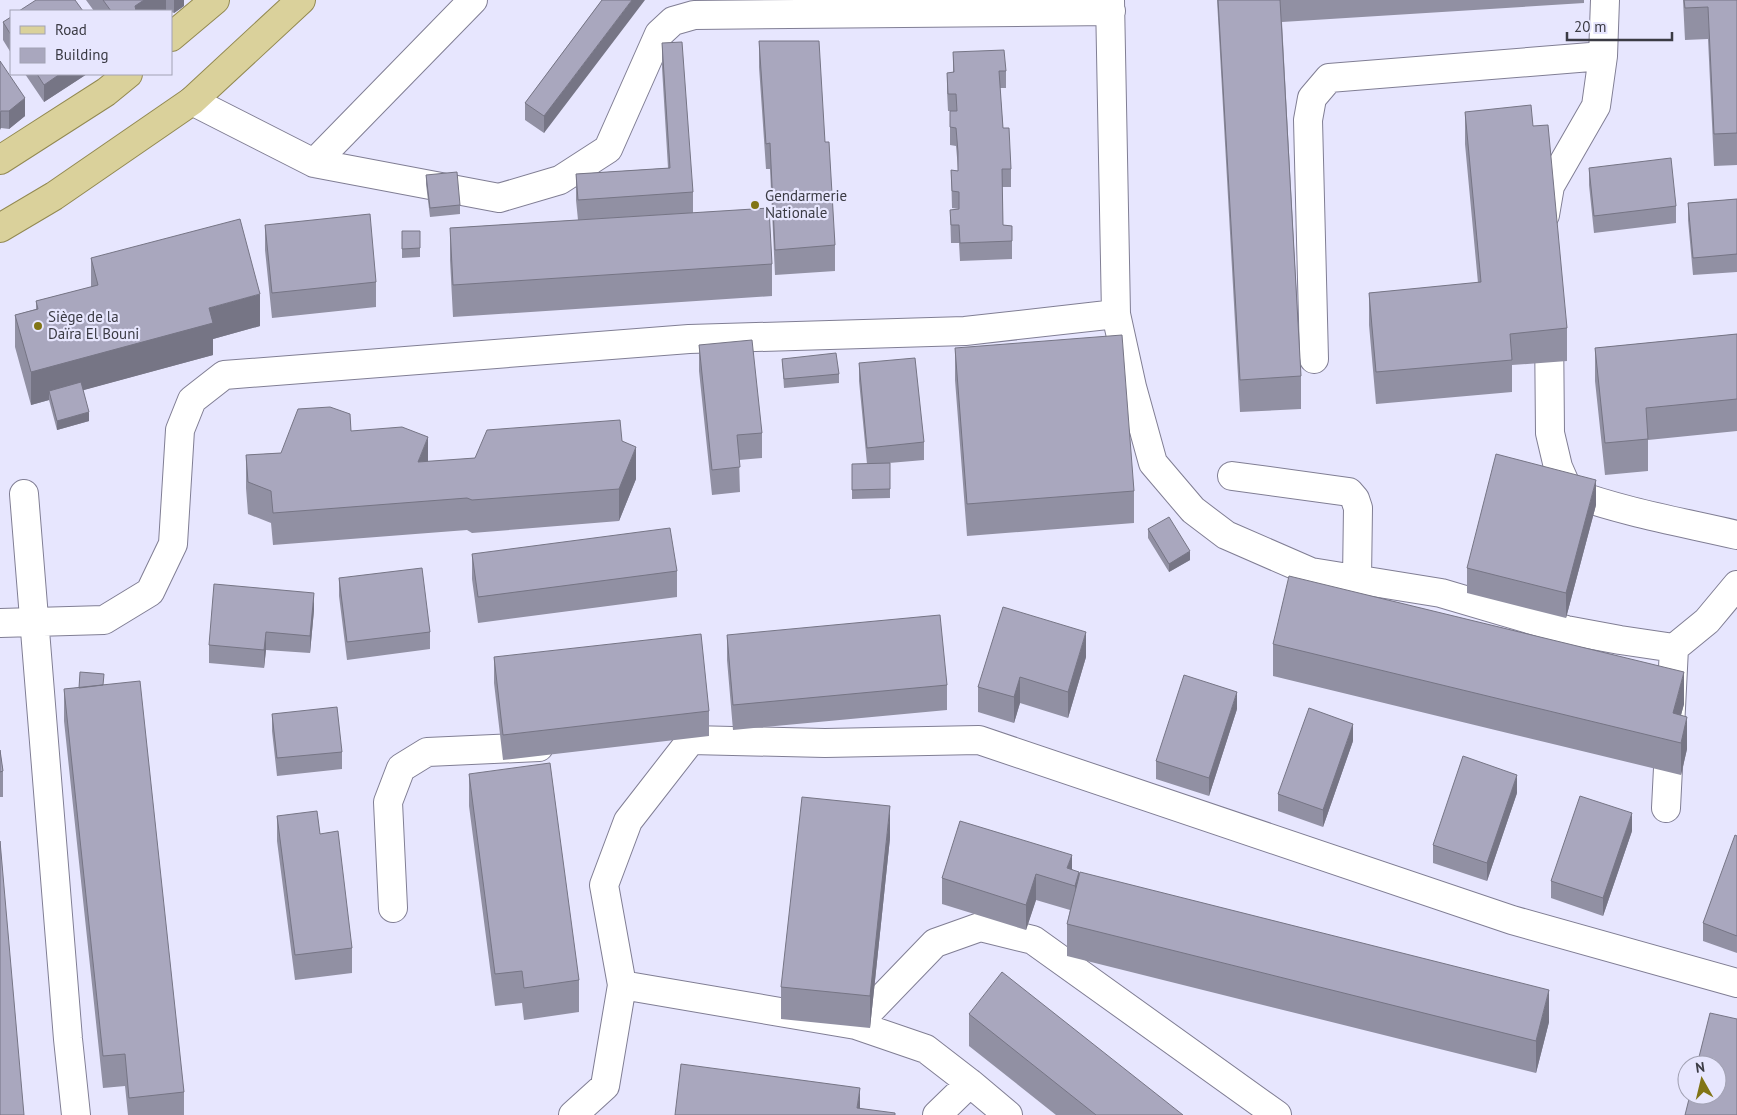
<svg xmlns="http://www.w3.org/2000/svg" width="1737" height="1115" font-family="'PT Sans',sans-serif">
<style>
.lines{fill:none;stroke-linecap:round;stroke-linejoin:round}
.minor-casing{stroke:#807e94;stroke-width:30}
.major-casing{stroke:#928951;stroke-width:30}
.minor{stroke:#fff;stroke-width:28}
.major{stroke:#dad19b;stroke-width:28}
.wall{fill:#9190a3}
.shaded-wall{fill:#767585}
.building{fill:#a9a7be;stroke:#767585}
.poi-dot{fill:#817416;stroke:#e7e6fe;stroke-width:2}
.labels{text-anchor:middle;stroke-width:4.5;stroke-linejoin:round;paint-order:stroke}
.poi-label{font-size:15px;fill:#3b3b44;stroke:#e7e6fe;text-anchor:start}
</style>
<rect width="100%" height="100%" fill="#e7e6fe"/>
<g class="lines">
<defs>
<path id="minor" d="M192,101L314,163L499,198L560,180L608,149L659,34L673,21L694,15L1111,11
M314,163L473,0
M1545,215L1550,186L1596,106L1603,56L1605,0
M1116,314L1132,387L1153,463L1193,510L1226,535L1311,572L1441,593L1566,630L1620,640L1674,648L1707,621L1737,585
M1549,325L1550,433L1558,467L1569,492C1623,512 1681,522 1737,535
M1314,359L1308,120L1312,98L1329,78L1603,56
M1232,476L1349,492L1355,499L1358,508L1357,579
M24,494L68,1039L76,1115
M0,623L104,620L150,592L173,544L180,430L192,400L224,375L689,339L965,331L1116,314L1110,0
M1666,808L1674,648
M393,908L388,802L401,768L427,752L539,747
M622,985L856,1025L926,1049L970,1083L1008,1115
M856,1025L935,943L980,927L1033,940L1277,1115
M573,1115L605,1086L622,985L604,885L628,821L691,740L825,743L979,740L1512,920L1737,983
M937,1115L970,1083"/>
<path id="major" d="M171,37L215,0
M0,160L106,92L128,74
M0,228L54,196L192,101L301,0"/>
</defs>
<use href="#minor" class="minor-casing"/>
<use href="#major" class="major-casing"/>
<use href="#minor" class="minor"/>
<use href="#major" class="major"/>
</g>
<path class="wall" d="M86,0H184V6L174,13L166,10L164,11H94Z
M602,0L544,133L525,120V103Z
M1217,0H1584V3L1282,22L1301,376V409L1240,412Z
M1683,0H1737V165L1714,166L1708,39L1685,40Z
M11,17V53L3,40V22Z
M759,41L825,142L835,245V271L775,275L770,169H766L759,67Z
M662,43L693,192V213L772,264V296L453,317L450,260V228L578,220L576,200V174L668,168L662,68Z
M953,52L1006,71V88H1000L1003,128L1011,169V187H1002L1003,225L1012,226V259L960,261L959,243H951L950,210L959,209L952,208L951,170L958,171V169L956,146L950,145V111H948L947,91V73L953,72Z
M0,61L25,116L9,129L1,128Z
M25,74H87L44,102Z
M1465,112L1533,126L1567,328V361L1512,365V392L1376,404L1369,325V293L1478,283L1465,144Z
M1589,168L1676,206V223L1594,233L1589,185Z
M426,175L460,205V214L430,217L426,184Z
M1737,199V272L1693,275L1688,220V203Z
M265,225L376,282V307L272,318L265,250Z
M402,231H420V257L402,258Z
M91,258L260,326L213,339V355L83,390L89,421L57,430L49,400L31,405L15,347V315L36,309V301L91,287Z
M1737,334V431L1648,440V471L1605,475L1595,381V348Z
M699,345L762,433V458L739,460L740,492L712,495L699,371Z
M955,348L1134,491V523L967,536L955,380Z
M782,359L839,374V383L784,388Z
M859,363L924,442V460L889,463H890V498L852,499V464H867L859,381Z
M351,431L428,462L475,458L622,441L636,479L619,521L472,533L467,530L273,545L271,523L248,514L246,488V455L281,453Z
M1596,505L1566,618L1467,593V568Z
M1148,529L1190,560L1169,572L1148,538Z
M472,554L677,571V597L478,623L472,579Z
M339,578L430,632V649L347,660L339,596Z
M314,610L310,653L266,650L264,668L209,663V645Z
M727,635L947,685V710L733,730L727,660Z
M1273,644L1684,704L1681,715L1687,749L1681,775L1273,676Z
M494,657L709,711V736L503,760L494,683Z
M1086,657L1068,718L1020,703L1014,723L978,712V687Z
M104,685L184,1092V1115H128L125,1086L103,1088L64,721V689Z
M1237,709L1209,796L1156,779V761Z
M272,714L342,752V769L277,776L272,731Z
M1353,741L1323,827L1278,811V794Z
M0,750L3,771V797H0Z
M469,774L579,980V1012L524,1020L522,1003L495,1006L469,806Z
M1517,793L1487,881L1433,863V845Z
M277,816L320,834L352,948V973L295,980L277,841Z
M1632,831L1603,916L1551,898V881Z
M1737,836V953L1703,941V923Z
M890,838L870,1028L781,1019V987Z
M1072,869L1079,876L1549,1022L1536,1073L1067,956V924L1070,910L1036,900L1026,930L942,904V878Z
M969,1014L1183,1115H1056L969,1046Z"/>
<path class="shaded-wall" d="M144,0H166V10L164,11H135V6Z
M174,0H184V6L174,13Z
M632,0H645L544,133V116Z
M60,74H87L44,102V85Z
M25,98V116L9,129V111Z
M1,111V128L0,130V113Z
M260,294V326L213,339V355L51,399L49,391V400L31,405V372L209,308Z
M89,412V421L57,430V421Z
M428,437V469L418,462Z
M636,447V479L619,521V489Z
M1596,480V505L1566,618V593Z
M1190,551V560L1169,572V564Z
M314,593V610L310,653V636Z
M266,632V650L264,668V650Z
M1086,632V657L1068,718V692Z
M1684,672V704L1674,741L1673,713Z
M1020,677V703L1014,723V697Z
M1237,692V709L1209,796V778Z
M1687,717V749L1681,775V743Z
M1353,724V741L1323,827V810Z
M1517,775V793L1487,881V863Z
M890,806V838L870,1028V996Z
M1632,813V831L1603,916V898Z
M1072,855V881L1067,868Z
M1079,872V897L1075,912V886Z
M1036,874V900L1026,930V905Z
M1549,990V1022L1536,1073V1041Z
M860,1088V1113L857,1108Z"/>
<path class="building" d="M36,0H75L83,11H19Z
M103,0H144L135,6L136,11H111Z
M602,0H632L544,116L525,103Z
M1218,0H1280L1301,376L1240,380Z
M1684,0H1737V133L1714,134L1708,7L1685,8Z
M11,17V35L3,22Z
M759,41H819L825,142H829L835,245L775,250L770,143L766,144Z
M682,42L693,192L578,200L576,174L670,168L662,43Z
M1004,50L1006,71H999L1003,128H1009L1011,169H1002L1003,225L1012,226V241L960,243L959,225H951L950,210L959,209V192L952,191L951,170L958,171V152L956,128L950,127V111H957L956,94H948L947,73L954,72L953,52Z
M0,61L25,98L9,111H1L0,113Z
M37,74H60L44,85Z
M1531,105L1533,126L1548,125L1567,328L1510,334L1512,360L1376,372L1369,293L1481,282L1465,112Z
M1671,158L1676,206L1594,216L1589,168Z
M457,172L460,205L430,208L426,175Z
M1737,199V254L1693,258L1688,203Z
M769,208L772,264L453,285L450,228Z
M370,214L376,282L272,293L265,225Z
M240,219L260,294L209,308L213,323L31,372L15,315L38,309L36,301L98,285L91,258Z
M402,231H420V248L402,249Z
M1737,334V399L1646,408L1648,439L1605,443L1595,348Z
M1122,335L1134,491L967,504L955,348Z
M752,340L762,433L737,435L740,467L712,470L699,345Z
M836,353L839,374L784,379L782,359Z
M915,358L924,442L867,448L859,363Z
M81,382L89,412L57,421L49,391Z
M330,407L350,414L351,431L402,427L428,437L418,462L475,458L487,430L620,420L622,441L636,447L619,489L472,500L467,498L273,513L271,491L248,482L246,455L281,453L298,409Z
M1496,454L1596,480L1566,593L1467,568Z
M890,463V489L852,490V464Z
M1169,517L1190,551L1169,564L1148,529Z
M670,528L677,571L478,597L472,554Z
M422,568L430,632L347,642L339,578Z
M1289,576L1684,672L1673,713L1687,717L1681,743L1273,644Z
M214,584L314,593L310,636L266,632L264,650L209,645Z
M1003,607L1086,632L1068,692L1020,677L1014,697L978,687Z
M940,615L947,685L733,705L727,635Z
M701,634L709,711L503,735L494,657Z
M80,672L104,674L103,685L79,688Z
M1184,675L1237,692L1209,778L1156,761Z
M140,681L184,1092L129,1098L125,1054L103,1056L64,689Z
M337,707L342,752L277,758L272,714Z
M1309,708L1353,724L1323,810L1278,794Z
M0,750L3,771L0,772Z
M1463,756L1517,775L1487,863L1433,845Z
M550,763L579,980L524,988L522,971L495,974L469,774Z
M1580,796L1632,813L1603,898L1551,881Z
M802,797L890,806L870,996L781,987Z
M317,811L320,834L338,831L352,948L295,955L277,816Z
M960,821L1072,855L1067,868L1079,872L1075,886L1036,874L1026,905L942,878Z
M1735,835L1737,836V936L1703,923Z
M0,841L24,1115H0Z
M1080,872L1549,990L1536,1041L1067,924Z
M1002,972L1183,1115H1096L969,1014Z
M1710,1013L1737,1019V1115H1685L1690,1095H1717V1065H1697Z
M681,1064L860,1088L857,1108L895,1113V1115H675Z"/>
<g class="poi-dot">
<circle cx="755" cy="205" r="5"/>
<circle cx="38" cy="326" r="5"/>
</g>
<g class="labels">
<g class="poi-label">
<text x="765" y="201">Gendarmerie<tspan x="765" dy="17">Nationale</tspan></text>
<text x="48" y="322">Siège de la<tspan x="48" dy="17">Daïra El Bouni</tspan></text>
</g>
</g>
<rect x="10" y="10" width="162" height="65" fill="#e7e6fe" stroke="#a2a2b4"/>
<rect x="20" y="26" width="25" height="8" fill="#dad19b" stroke="#a2a2b4"/>
<text x="55" y="35" font-size="15" fill="#3b3b44">Road</text>
<rect x="20" y="48" width="25" height="15" fill="#a9a7be" stroke="#a2a2b4"/>
<text x="55" y="60" font-size="15" fill="#3b3b44">Building</text>
<g transform="translate(1702 1080) rotate(352)"><circle r="24" fill="#e7e6fe" stroke="#a2a2b4"/>
<path d="M0-4L9 19L0 12L-9 19Z" fill="#817416"/>
<text y="-8" font-size="14" font-weight="bold" text-anchor="middle" fill="#3b3b44">N</text>
</g>
<path d="M1567 32v8h105v-8" fill="none" stroke="#3b3b44" stroke-width="2.5"/>
<text x="1574" y="32" font-size="15" fill="#3b3b44" stroke="#e7e6fe" stroke-width="4" paint-order="stroke">20 m</text>
</svg>
